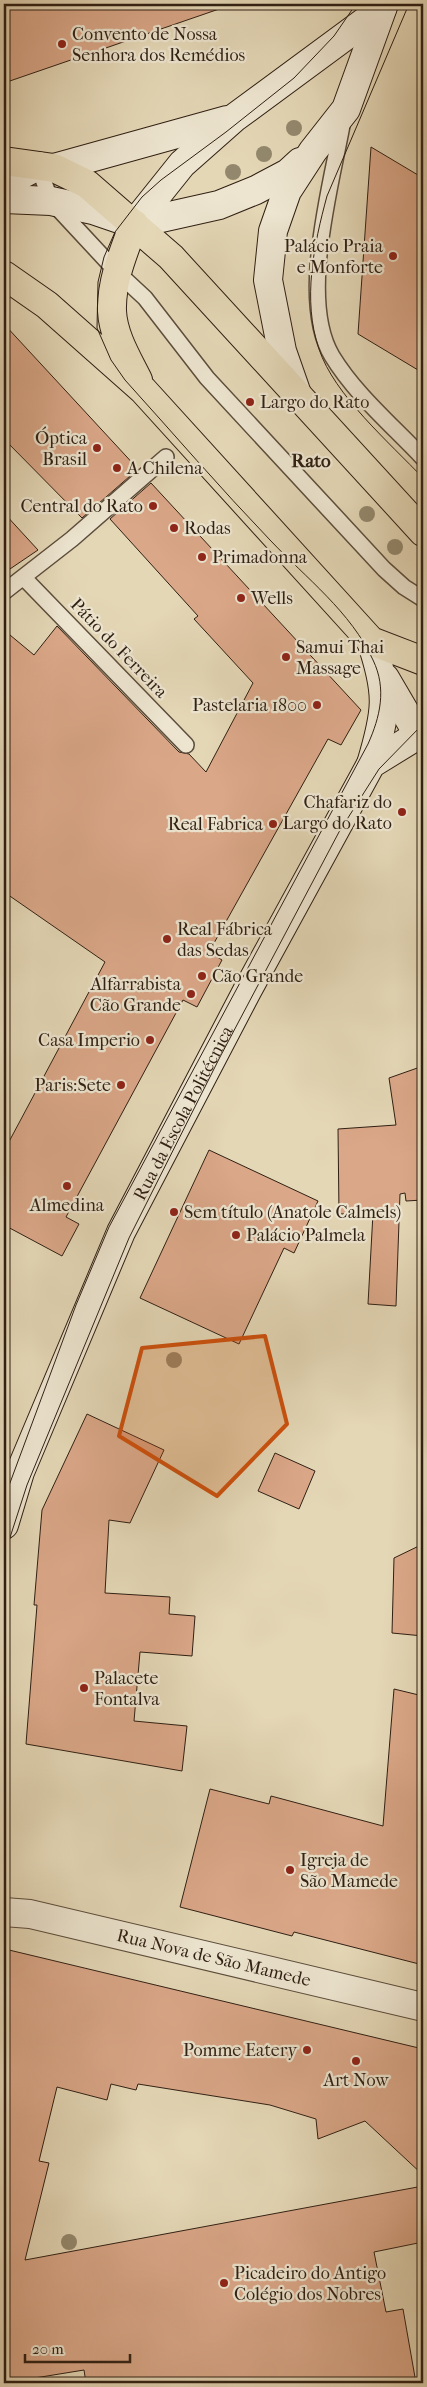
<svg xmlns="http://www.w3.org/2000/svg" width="427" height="2387" font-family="'IM FELL French Canon',serif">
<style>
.building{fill:#daa788;stroke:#2f1f13}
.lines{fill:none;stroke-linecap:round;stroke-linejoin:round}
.lane-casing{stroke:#5c4d3c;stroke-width:18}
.street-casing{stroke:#5c4d3c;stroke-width:30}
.secondary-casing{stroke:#2f1f13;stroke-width:30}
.primary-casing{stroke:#2f1f13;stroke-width:30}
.lane{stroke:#ede5d0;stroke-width:15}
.street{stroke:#ede5d0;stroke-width:28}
.secondary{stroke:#ede5d0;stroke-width:28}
.primary{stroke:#e4d7b6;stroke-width:28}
.tram{stroke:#2f1f13;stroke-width:1}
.tree{fill:#93886d}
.marked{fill:#cc500d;fill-opacity:0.2;stroke:#cc500d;stroke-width:4;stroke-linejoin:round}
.poi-dot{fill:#8f2418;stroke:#ede5d0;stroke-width:2}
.labels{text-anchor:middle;stroke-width:4.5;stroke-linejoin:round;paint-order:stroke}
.poi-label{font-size:18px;fill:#2f1f13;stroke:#ede5d0;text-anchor:start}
.street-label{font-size:18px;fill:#2f1f13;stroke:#ede5d0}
.neighbourhood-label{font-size:19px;font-weight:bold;fill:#2f1f13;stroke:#ede5d0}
</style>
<rect width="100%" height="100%" fill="#e4d7b6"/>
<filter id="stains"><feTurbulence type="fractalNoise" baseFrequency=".004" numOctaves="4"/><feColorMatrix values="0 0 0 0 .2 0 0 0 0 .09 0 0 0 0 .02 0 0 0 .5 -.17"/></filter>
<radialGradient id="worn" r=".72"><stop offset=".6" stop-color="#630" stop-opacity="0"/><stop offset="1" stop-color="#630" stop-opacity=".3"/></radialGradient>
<path class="building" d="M4,4H221L222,8L4,83Z
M371,147L423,178V373L358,334Z
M4,324L138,469L82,518L4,439Z
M151,483L361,710L341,745L328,739L209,952L222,960L197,1007L183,1000L66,1217L79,1224L62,1256L4,1225V1151L105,962L4,892V630L34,655L57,626L179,752L189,754L206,772L253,683L194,619L198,616L110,519Z
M4,513L38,550L4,573Z
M423,1066V1200L406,1201L405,1193L400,1194L396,1306L368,1304L373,1213L339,1214L338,1129L396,1125L389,1078Z
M209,1150L318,1201L294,1253L284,1248L239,1344L140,1298Z
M87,1414L164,1450L130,1523L109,1520L105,1593L170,1597L169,1614L195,1616L192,1656L140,1652L134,1721L187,1726L182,1771L26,1744L37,1605H34L42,1510Z
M275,1453L315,1471L299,1509L258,1491Z
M423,1544V1636L392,1633L394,1558Z
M394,1689L423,1696V1965L294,1932L292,1936L180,1907L210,1789L269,1804L271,1796L383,1826Z
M9,1950L423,2049V2175L365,2121L318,2139L316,2119L270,2105L138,2084L136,2090L111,2084L107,2100L57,2087L39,2161L49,2163L25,2260L423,2186V2242L374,2252L386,2312L403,2309L416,2383H86L84,2370L4,2383V1970Z"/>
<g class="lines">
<defs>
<path id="lane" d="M343,120C332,183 298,299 332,356C355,394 393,426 423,458
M38,166L51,201L117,272L145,298L207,378L384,569L404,587L423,599
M24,578L186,745
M4,592L72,539L166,457"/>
<g id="street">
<path id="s1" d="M4,1912L30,1914L423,2007"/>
</g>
<g id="secondary">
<path d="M54,168L227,120"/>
<path d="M4,184L38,166"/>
<path d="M4,199L51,201L93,210L134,224L219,205L256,190L288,173L300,162"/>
<path d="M134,224L182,164L234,118L382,9"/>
<path d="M297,394L282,351L268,280L273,231L287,191L313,151L346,109L384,4"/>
<path d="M371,641C389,694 387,711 371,764"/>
<path d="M385,678L419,736"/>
<path id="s2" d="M4,1525L20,1472L121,1232L247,991L371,764L423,732"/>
</g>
<path id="primary" d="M4,161L54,168L87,184L171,257L423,532
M134,224C124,251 111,281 112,311C113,335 127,358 138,380
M4,275L47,305L143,390L371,641L423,661"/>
</defs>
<use href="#lane" class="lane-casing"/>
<use href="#street" class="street-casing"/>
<use href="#secondary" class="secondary-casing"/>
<use href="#primary" class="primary-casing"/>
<use href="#lane" class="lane"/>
<use href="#street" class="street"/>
<use href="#secondary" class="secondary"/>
<use href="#primary" class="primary"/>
<path class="tram" d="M409,4L327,196C314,244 302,300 319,349C334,395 390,443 423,478
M4,1499L76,1305L109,1227L368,744C380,717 387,689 373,660C351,612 306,578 270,540C220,488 173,433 125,380L111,360L97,328L98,282L104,257L115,232L142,197L161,180L226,132L294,78L334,36L356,4
M4,1556L27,1485L129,1238L220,1057L339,832L379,769L423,724"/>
</g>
<g class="tree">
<circle cx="294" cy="128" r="8"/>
<circle cx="264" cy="154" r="8"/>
<circle cx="233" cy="172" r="8"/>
<circle cx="367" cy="514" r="8"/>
<circle cx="395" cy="547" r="8"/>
<circle cx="174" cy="1360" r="8"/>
<circle cx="69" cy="2242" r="8"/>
</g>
<path class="marked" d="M265,1336L287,1424L217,1496L119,1436L142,1348Z"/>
<g class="poi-dot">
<circle cx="62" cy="44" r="5"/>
<circle cx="393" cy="256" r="5"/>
<circle cx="250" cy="402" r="5"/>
<circle cx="97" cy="448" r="5"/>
<circle cx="117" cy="468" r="5"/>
<circle cx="153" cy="506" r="5"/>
<circle cx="174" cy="528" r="5"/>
<circle cx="202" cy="557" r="5"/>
<circle cx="241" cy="598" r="5"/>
<circle cx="286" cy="657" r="5"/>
<circle cx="317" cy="705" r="5"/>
<circle cx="402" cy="812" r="5"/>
<circle cx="273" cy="824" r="5"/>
<circle cx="167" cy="939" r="5"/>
<circle cx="202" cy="976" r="5"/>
<circle cx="191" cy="994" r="5"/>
<circle cx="150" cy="1040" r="5"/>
<circle cx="121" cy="1085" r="5"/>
<circle cx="67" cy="1186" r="5"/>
<circle cx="174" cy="1212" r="5"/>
<circle cx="236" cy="1235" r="5"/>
<circle cx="84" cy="1688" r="5"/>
<circle cx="290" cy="1870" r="5"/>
<circle cx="307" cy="2050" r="5"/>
<circle cx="356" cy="2061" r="5"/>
<circle cx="224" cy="2283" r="5"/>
</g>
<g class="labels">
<g class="poi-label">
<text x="72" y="40">Convento de Nossa<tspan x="72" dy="21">Senhora dos Remédios</tspan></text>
<text x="383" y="252" text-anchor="end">Palácio Praia<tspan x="383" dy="21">e Monforte</tspan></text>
<text x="260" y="408">Largo do Rato</text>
<text x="87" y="444" text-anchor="end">Óptica<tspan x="87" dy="21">Brasil</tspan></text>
<text x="127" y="474">A Chilena</text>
<text x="143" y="512" text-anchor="end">Central do Rato</text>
<text x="184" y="534">Rodas</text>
<text x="212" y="563">Primadonna</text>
<text x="251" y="604">Wells</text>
<text x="296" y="653">Samui Thai<tspan x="296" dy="21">Massage</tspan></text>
<text x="307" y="711" text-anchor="end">Pastelaria 1800</text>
<text x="392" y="808" text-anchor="end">Chafariz do<tspan x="392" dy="21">Largo do Rato</tspan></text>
<text x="263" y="830" text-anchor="end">Real Fabrica</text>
<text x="177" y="935">Real Fábrica<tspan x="177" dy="21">das Sedas</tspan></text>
<text x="212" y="982">Cão Grande</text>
<text x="181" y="990" text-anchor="end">Alfarrabista<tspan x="181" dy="21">Cão Grande</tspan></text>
<text x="140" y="1046" text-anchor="end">Casa Imperio</text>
<text x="111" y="1091" text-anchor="end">Paris:Sete</text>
<text x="67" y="1211" text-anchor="middle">Almedina</text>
<text x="184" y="1218">Sem título (Anatole Calmels)</text>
<text x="246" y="1241">Palácio Palmela</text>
<text x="94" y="1684">Palacete<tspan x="94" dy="21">Fontalva</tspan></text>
<text x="300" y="1866">Igreja de<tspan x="300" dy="21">São Mamede</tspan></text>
<text x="297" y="2056" text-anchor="end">Pomme Eatery</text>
<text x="356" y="2086" text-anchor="middle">Art Now</text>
<text x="234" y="2279">Picadeiro do Antigo<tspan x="234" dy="21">Colégio dos Nobres</tspan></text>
</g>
<g class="street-label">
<text transform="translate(119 648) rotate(46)" y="6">Pátio do Ferreira</text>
<text dy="6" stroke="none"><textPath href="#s2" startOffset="450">Rua da Escola Politécnica</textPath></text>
<text dy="6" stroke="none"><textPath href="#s1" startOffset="215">Rua Nova de São Mamede</textPath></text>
</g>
<g class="neighbourhood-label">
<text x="311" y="467">Rato</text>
</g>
</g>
<rect width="427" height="2387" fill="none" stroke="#e4d7b6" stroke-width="20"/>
<rect x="5" y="5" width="417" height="2377" fill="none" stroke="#2f1f13" stroke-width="2.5"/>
<rect x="10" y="10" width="407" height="2367" fill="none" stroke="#2f1f13"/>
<path d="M25 2354v8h105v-8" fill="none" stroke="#2f1f13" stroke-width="2.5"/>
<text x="32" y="2354" font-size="15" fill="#2f1f13" stroke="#ede5d0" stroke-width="4" paint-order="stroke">20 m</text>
<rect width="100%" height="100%" filter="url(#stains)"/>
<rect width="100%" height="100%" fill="url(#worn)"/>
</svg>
